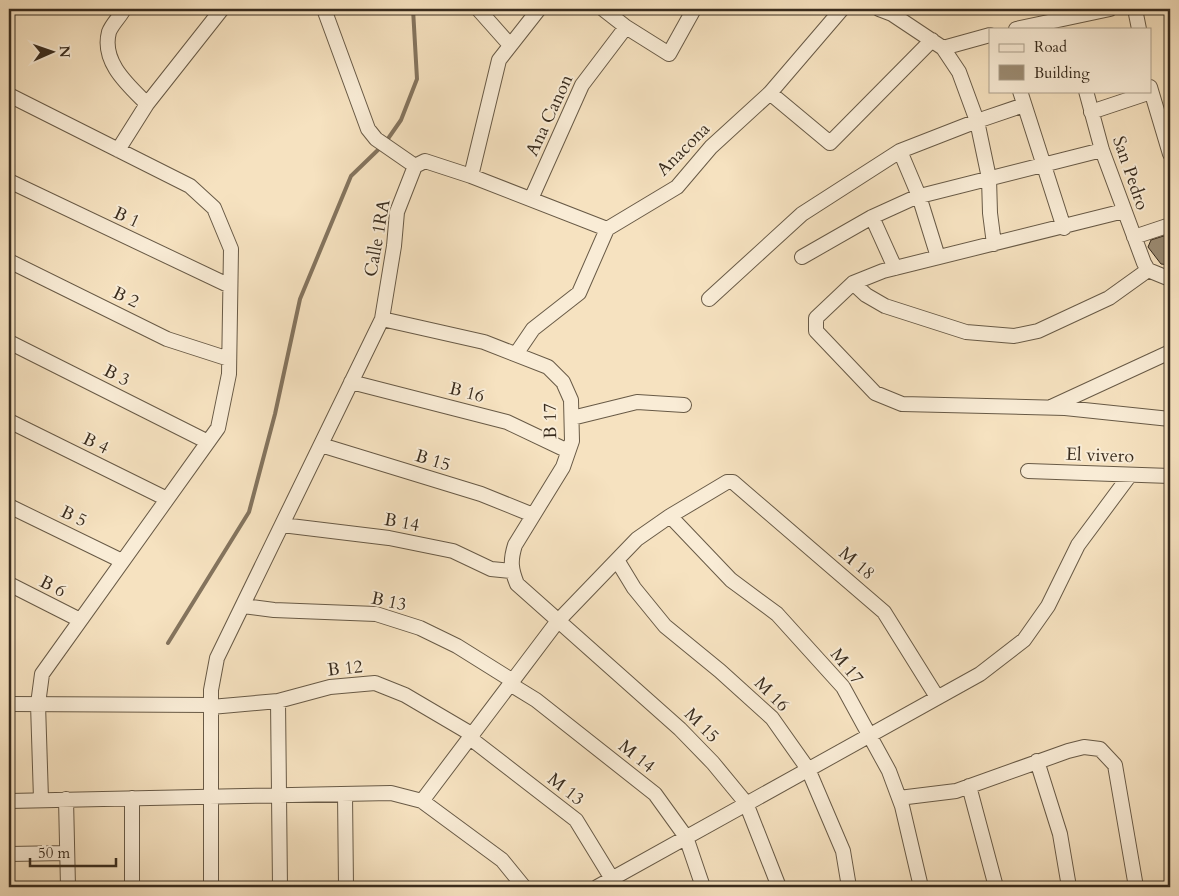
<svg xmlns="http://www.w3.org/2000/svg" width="1179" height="896" font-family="Cardo,serif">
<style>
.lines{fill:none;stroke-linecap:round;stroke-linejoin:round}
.stream{stroke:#84745e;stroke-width:4}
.building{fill:#9b8b72;stroke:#392c1e}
.minor-casing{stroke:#685a46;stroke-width:16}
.minor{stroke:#f9ecd6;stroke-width:14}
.labels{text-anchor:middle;stroke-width:4;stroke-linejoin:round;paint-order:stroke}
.street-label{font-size:18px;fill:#392c1e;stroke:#f9ecd6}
</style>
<rect width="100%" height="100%" fill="#f6e2c0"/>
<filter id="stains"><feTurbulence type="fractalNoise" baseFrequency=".004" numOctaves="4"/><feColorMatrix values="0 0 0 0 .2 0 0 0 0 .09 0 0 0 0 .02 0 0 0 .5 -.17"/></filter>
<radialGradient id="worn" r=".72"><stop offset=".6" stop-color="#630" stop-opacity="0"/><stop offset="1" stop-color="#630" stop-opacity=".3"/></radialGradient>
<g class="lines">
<path class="stream" d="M385,143L401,120L417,79L413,9
M168,643L249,512L275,414L300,299L351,176L380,148"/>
</g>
<path class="building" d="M1170,234V265L1161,264L1148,247L1151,240Z"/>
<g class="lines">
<defs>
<path id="minor" d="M124,9C120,17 112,24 109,32C101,62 128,85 147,104
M324,9L368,129L376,139L415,166
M478,9L510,45
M603,9L626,27L669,54L694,9
M879,9L892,14L943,48L959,72L977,121L989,178L990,213L994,244
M1135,9L1139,29
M1016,29L1110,9
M943,48L990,35
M1150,87L1170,154
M1020,91L1064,228
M1086,91L1102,150L1144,263L1148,270L1170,279
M770,93L830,143L932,40
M9,95L190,186L214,208L231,249L229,374L218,428L42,674L38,704L41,799
M1091,112L1151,92
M118,150L147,104L222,9
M900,151L919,196L938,257
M415,166L425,161L471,176L499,60L539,9
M471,176L607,229
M9,181L230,286
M531,199L582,85L626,27
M1124,211L883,271L853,283L816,318V331L875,393L902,404L1065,408L1170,419
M872,217L895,268
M1134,237L1170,225
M802,257L872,217L916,197L1102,150
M9,261L167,339L229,359
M853,283L866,295L885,306L966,332L1014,336L1038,331L1109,298L1148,270
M709,299L802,214L900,151L977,121L1024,105
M382,319L484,342L548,367L563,382L571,400L572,441L563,467L515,545C510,561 511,569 517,584L680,729L713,763L746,803L779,887
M9,342L208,442
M516,354L533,329L579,293L607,229L677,187L711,147L770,93L842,9
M351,382L507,422L568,451
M1053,406L1170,352
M572,418L637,402L684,405
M9,421L167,499
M321,445L481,494L533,515
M1028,471L1170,476
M9,506L122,561
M670,516L731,580L777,614L843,687L889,771L902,806L921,887
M282,525L389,538L453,551L491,569L511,571
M617,560L634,588L665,626L720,671L772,718L808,769L843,851L849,887
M9,584L80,620
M243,606L274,610L376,614L420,628L457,646L513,681
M510,684L536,700L655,794L686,837L703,887
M278,701L280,887
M9,704L211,705
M211,707L278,701L330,687L375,683L405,695L473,735
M470,738L576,820L617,887
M1037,761L1060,834L1069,887
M969,786L996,887
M345,794L346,887
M132,798V887
M899,798L956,791L1068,751L1084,747L1100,749L1115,765L1136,887
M66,799L68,887
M9,801L391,793L422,801L502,860L524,887
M422,801L557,622L637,539L670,516L727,482H733L884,612L937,697
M9,854L67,853
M211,887V690L217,658L382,319L394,246L397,212L415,166
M597,887L980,674L1024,640L1048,606L1078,545L1130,475"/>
</defs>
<use href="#minor" class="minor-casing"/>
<use href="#minor" class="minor"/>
</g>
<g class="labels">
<g class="street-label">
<text transform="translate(549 115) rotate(-65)" y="6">Ana Canon</text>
<text transform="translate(683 149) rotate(-45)" y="6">Anacona</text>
<text transform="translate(1131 173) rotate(71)" y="6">San Pedro</text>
<text transform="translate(127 217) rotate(25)" y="6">B 1</text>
<text transform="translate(377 238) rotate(-80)" y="6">Calle 1RA</text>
<text transform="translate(126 297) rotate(26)" y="6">B 2</text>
<text transform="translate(117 375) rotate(27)" y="6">B 3</text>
<text transform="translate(467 392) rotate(14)" y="6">B 16</text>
<text transform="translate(550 421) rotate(-91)" y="6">B 17</text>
<text transform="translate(96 443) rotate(26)" y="6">B 4</text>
<text transform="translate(1100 455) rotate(2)" y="6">El vivero</text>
<text transform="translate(433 460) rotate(17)" y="6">B 15</text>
<text transform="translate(74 516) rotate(26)" y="6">B 5</text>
<text transform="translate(402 522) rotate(10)" y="6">B 14</text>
<text transform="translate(857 563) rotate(40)" y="6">M 18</text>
<text transform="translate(53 586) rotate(27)" y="6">B 6</text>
<text transform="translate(389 601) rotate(12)" y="6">B 13</text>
<text transform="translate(847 666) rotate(51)" y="6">M 17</text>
<text transform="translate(345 668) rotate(-6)" y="6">B 12</text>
<text transform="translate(772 694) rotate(45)" y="6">M 16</text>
<text transform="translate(702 725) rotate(45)" y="6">M 15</text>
<text transform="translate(637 756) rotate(39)" y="6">M 14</text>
<text transform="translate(566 789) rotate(38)" y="6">M 13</text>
</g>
</g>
<rect width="1179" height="896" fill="none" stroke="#f6e2c0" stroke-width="30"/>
<rect x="10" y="10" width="1159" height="876" fill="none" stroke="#392c1e" stroke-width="2.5"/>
<rect x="15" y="15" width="1149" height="866" fill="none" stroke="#392c1e"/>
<rect x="989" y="28" width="162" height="65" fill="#f9ecd6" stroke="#ac9f8c"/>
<rect x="999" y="44" width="25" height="8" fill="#f9ecd6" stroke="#ac9f8c"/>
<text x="1034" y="52" font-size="15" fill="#392c1e">Road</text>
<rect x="999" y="65" width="25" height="15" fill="#9b8b72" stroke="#ac9f8c"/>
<text x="1034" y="78" font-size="15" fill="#392c1e">Building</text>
<g transform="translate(52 52) rotate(88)" stroke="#f9ecd6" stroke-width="4" paint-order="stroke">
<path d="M0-4L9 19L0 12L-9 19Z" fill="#392c1e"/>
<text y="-8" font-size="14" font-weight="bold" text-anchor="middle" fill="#392c1e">N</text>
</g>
<path d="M30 858v8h86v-8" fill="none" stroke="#392c1e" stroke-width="2.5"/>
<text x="38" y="858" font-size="15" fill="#392c1e" stroke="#f9ecd6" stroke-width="4" paint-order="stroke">50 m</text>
<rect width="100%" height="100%" filter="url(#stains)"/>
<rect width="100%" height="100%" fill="url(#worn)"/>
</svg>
